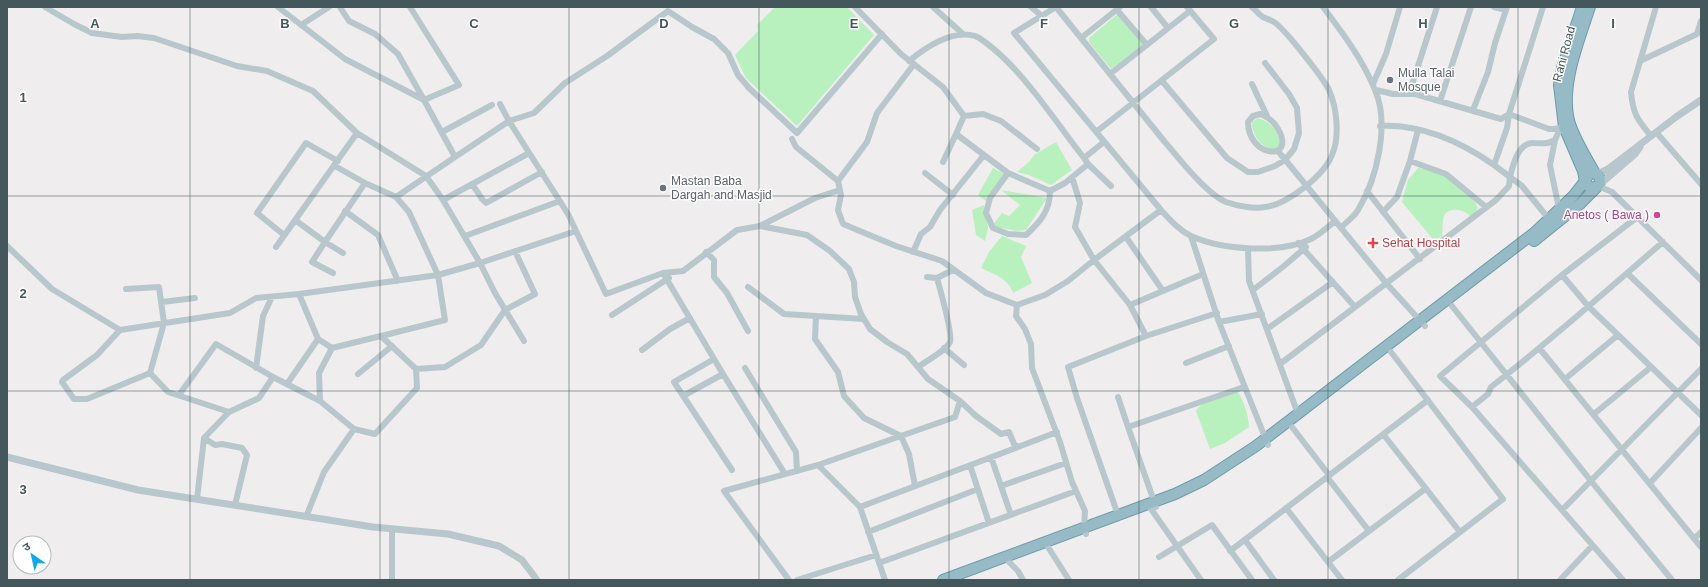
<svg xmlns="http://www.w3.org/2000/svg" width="1708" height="587" font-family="Helvetica,'Noto Sans Devanagari',sans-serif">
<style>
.green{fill:#b8f0be}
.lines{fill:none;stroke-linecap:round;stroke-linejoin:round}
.trunk-casing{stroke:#6d9baa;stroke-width:12}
.minor{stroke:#b7c7cb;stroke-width:6}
.tertiary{stroke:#b7c7cb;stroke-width:7}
.trunk{stroke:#96bbc6;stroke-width:10}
.grid{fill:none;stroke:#44575b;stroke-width:1;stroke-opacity:0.55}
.worship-dot{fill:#6b7280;stroke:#fff;stroke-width:1.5}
.hotel-dot{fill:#d1479c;stroke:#fff;stroke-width:1.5}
.health-dot{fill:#e0444e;stroke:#fff;stroke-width:1.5}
.labels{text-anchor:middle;stroke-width:3;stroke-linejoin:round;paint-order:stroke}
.street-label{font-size:12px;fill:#44575b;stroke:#fff}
.worship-label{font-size:12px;fill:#5b616d;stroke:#fff;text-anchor:start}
.hotel-label{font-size:12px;fill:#b23c85;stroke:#fff;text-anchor:end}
.health-label{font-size:12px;fill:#be3a42;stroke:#fff;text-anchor:start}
.grid-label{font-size:13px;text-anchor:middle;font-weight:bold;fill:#44575b;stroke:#fff;stroke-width:3;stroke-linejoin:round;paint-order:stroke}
</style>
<rect width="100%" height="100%" fill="#f0edee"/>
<path class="green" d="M775,7H847L874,35L797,126L746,78L735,55L758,31L757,25Z
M1119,13L1143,45L1111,69L1089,42V38Z
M1258,118C1275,125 1275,128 1281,145L1278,150C1263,150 1252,137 1252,122Z
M1056,142L1072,170L1051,185L1029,175L1017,172L1030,161L1034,155Z
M993,168L1004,174L986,201L978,195Z
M1418,168C1426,169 1433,170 1440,173C1451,177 1474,196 1478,208L1475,213L1470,216C1462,208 1444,206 1443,221C1442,226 1443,231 1442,237L1435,239L1432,238L1402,202L1408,180Z
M1001,190L1047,198L1026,230L1017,231L992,226L1002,213L1009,216L1020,205Z
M984,205L988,228L985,241L976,235L972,210Z
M1002,236L1026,246L1021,257L1032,283L1013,293C1009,279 994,274 981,268L989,252Z
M1238,392C1245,404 1248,414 1249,427L1225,443L1210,449L1196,411C1203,400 1225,394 1238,392Z"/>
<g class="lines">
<defs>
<path id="trunk" d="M1590,7C1579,41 1559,88 1570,124C1576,142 1586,157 1595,173
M1534,241L1580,204L1598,186L1600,182L1599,175L1592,173L1589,174L1585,181L1586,184L1591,188L1598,186
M943,580L1175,494L1204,480L1256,446L1534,233L1574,195L1585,181L1583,171L1564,127L1559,85L1562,68L1582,7"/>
</defs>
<use href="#trunk" class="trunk-casing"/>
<path class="minor" d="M45,7L74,24L92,33L122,37L137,36L154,38L237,66L267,71L313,91L357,133
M278,7L345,59L424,100L455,157L509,121L568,214L606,294L663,273L683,271L737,230L760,226L807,235L830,251L849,269L854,282L855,297L861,314L870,329L887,342L907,354L918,367
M340,7L349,21L375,34L398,54L424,100L459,85L410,7
M855,7L901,54L943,87L964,116L956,134L1008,173L1050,191L1065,183L1088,164L1084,158L1104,142
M933,7L963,34
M1031,7L1042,16
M1151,7L1168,28
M1252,7C1256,10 1259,15 1263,17C1267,19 1271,20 1274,22C1284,28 1324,79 1329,90C1337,108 1340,137 1332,155C1324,176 1286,205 1265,207C1254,209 1237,206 1226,202C1206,194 1179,158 1164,141C1128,97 1092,52 1056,7L1014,33L1161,210C1170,220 1179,230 1191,236C1222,250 1280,254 1311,239C1319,235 1328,227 1335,221
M1323,7C1342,32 1363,60 1375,90C1390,124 1377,179 1358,210C1354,217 1346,222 1341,228
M1494,7L1506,10
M1117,10L1147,45
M301,25L329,7
M1081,38L1120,7
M909,61C926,47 952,29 975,36C979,37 982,40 985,42C1023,70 1054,120 1084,158
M1640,61L1697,34L1701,21
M914,64L877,113L867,142L838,181L841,195L838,210L843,224L896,246L942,261L986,293L1017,305L1045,295L1068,281L1094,260L1161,210
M1110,74L1190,11
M1162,81L1227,158L1248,172H1258L1275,166L1285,160L1294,149L1299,133L1297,108L1289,94L1265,63
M1252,84L1267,116
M1373,84L1386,54L1400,7
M1376,90L1393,94H1415L1501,119L1509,114L1549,129H1555L1567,126
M1409,94L1437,7
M1440,101L1471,7
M500,104L509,121L534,113L565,83L607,56L668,11L692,27L714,39L728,53L738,75L749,88L797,133L882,34
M1473,110L1488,72L1495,43L1507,7
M1260,114C1268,117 1274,121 1278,129C1297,162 1248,158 1248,122L1253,116Z
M964,116L983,114L1001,121L1037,149
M1380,126C1422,124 1461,142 1494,165
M442,132L492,105
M1096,132L1214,39L1187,7
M1656,132L1701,184
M1651,136C1637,119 1633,114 1631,92L1656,7
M792,139L796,147L838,181
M1555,140L1550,165L1559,209
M1278,151L1387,284L1425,326
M1410,161L1446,174L1486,207
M943,162L956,134
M1088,164L1111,186
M335,166L365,183L396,197
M925,173L953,195
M1008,173L990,198L986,213L993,228L1008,234L1026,235C1040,222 1050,211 1050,191
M1072,177L1080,203L1075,227L1094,260L1130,305L1203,274
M472,184L482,199L486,203L542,172
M1598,186L1612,192L1701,280
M1367,191L1420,259
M443,200L529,153
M345,211L378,235L398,281
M1383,212L1397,197L1410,161L1418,130
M1549,219L1522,186L1510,177C1513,165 1518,142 1534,143C1545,143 1544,145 1555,140L1559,131L1563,127
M295,220L325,242L365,183
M760,226L815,198L840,190
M284,235L257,213L306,143L338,161
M465,236L560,201
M1191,236L1219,322L1268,445
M1126,237L1163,291
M1298,243L1355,307
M7,246L52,289L120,330L230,313L256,298L299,294
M276,247L357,133L426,176L443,200L480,263L438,275L409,212L396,197L455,157
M1248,249L1249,281L1298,414
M706,252L714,260V277L727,293L748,331
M913,252L921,234L930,227L940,210L984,155
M333,273L312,262L325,242L343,253
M663,273L723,374L785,474
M1627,273L1701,344
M1562,275L1588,306L1701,415
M927,277L937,278L953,270
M937,278C940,289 953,334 950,342C946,351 926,361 918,367L928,379L960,401L976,416L1001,434L1009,432L1014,444L1018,447L1057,432
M748,287L784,314L864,319
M126,289L159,287L164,323L150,373L168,392L229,412L204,438L197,499
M1253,290L1284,266L1306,247
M162,302L195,298
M1017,305L1016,316L1025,329L1031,344L1032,368L1060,442L1072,482L1085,511L1084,527L1086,534
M1130,305L1146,336L1217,313
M1452,306L1591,481L1672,580
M612,315L669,278
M816,316L815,339L838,372L844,396L864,418L901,436L909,454L915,486
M1219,322L1262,314
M1267,329L1333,282
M120,330L97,355L63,380L62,382L74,399H87L150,373
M524,341L495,293L480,263L576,231
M332,348L381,336L416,369L417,388L375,434L354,429
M944,348L964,365
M1540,349L1701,547
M642,350L670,329L690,318
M1391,352L1503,499L1398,580
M714,359L674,382L732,470
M1186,363L1229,346
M1280,364L1496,200L1509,186L1510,177L1494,165L1507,128L1509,114L1543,7
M256,368L263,316L272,297
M745,368L796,452L797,471
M416,369L445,367L481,345L505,310L535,294L515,251
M358,374L392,346
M273,377L320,401
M1565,379L1618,335
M287,384L318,339
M179,395L216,344L273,377L259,398L229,412
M683,396L723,374
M1118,397L1128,427L1244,387
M1472,407L1488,394L1491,387C1550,341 1606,291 1663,242
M1594,414L1651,367
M1128,427L1156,507
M1292,427L1329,475
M1383,434L1460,532
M204,438L215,445L222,444L242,448L247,455L235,505
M991,457L1011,515
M970,465L989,523
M1327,477L1369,531
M1650,483L1701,428
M1001,486L1066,463
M860,507L1018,447
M1286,508L1342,580
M1151,509L1201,580
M1562,510L1701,369
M1118,515L1077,398L1068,367L1146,336
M306,517L324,472L354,429L320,401L319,373L332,348L318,339L299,294L438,275L445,320L381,336
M868,532L978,489
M1694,539L1701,532
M1245,540L1274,580
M1048,547L1069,580
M1230,551L1428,400
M1159,557L1212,525L1252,580
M1009,562L1018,571L1023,580
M1328,562L1425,489
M879,563L1076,491
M392,580V529
M789,580L724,491L818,465
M797,580L876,555
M885,580L860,507L818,465L955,417L960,401
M1560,580L1592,546
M1623,580L1472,407L1440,376L1562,275L1636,218"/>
<path class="tertiary" d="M1595,173H1600L1608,169L1676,117L1701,100
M1598,186L1635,154L1640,147
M7,457L138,490L373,527L448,534L499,546L522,560L537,580"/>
<use href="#trunk" class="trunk"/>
</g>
<path class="grid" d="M190,7V580M380,7V580M569,7V580M759,7V580M949,7V580M1139,7V580M1328,7V580M1518,7V580M7,196H1701M7,391H1701"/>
<g class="worship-dot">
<circle cx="1390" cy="80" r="4"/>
<circle cx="663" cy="188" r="4"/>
</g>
<circle class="hotel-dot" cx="1657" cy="215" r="4"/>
<path class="health-dot" d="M1371 237h4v4h4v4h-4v4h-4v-4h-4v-4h4z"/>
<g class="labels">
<g class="street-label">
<text transform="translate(1564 54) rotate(-75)" y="4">Rani Road</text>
</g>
<g class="worship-label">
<text x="1398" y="77">Mulla Talai<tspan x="1398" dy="14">Mosque</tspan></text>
<text x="671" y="185">Mastan Baba<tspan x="671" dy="14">Dargah and Masjid</tspan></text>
</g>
<g class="hotel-label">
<text x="1649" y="219">Anetos ( Bawa )</text>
</g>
<g class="health-label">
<text x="1382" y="247">Sehat Hospital</text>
</g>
</g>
<g class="grid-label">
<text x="95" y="28">A</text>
<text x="285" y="28">B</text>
<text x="474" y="28">C</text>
<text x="664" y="28">D</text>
<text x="854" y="28">E</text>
<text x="1044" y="28">F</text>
<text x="1234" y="28">G</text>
<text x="1423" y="28">H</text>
<text x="1613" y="28">I</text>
<text x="23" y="102">1</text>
<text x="23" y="298">2</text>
<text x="23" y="494">3</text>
</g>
<rect width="1708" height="587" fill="none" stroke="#44575b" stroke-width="16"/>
<g transform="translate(32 555) rotate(326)"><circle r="19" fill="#ffffff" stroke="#b4bcbd"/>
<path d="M0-3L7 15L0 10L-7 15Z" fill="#11a9e6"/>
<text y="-6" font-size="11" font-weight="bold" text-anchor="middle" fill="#44575b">उ</text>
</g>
</svg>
